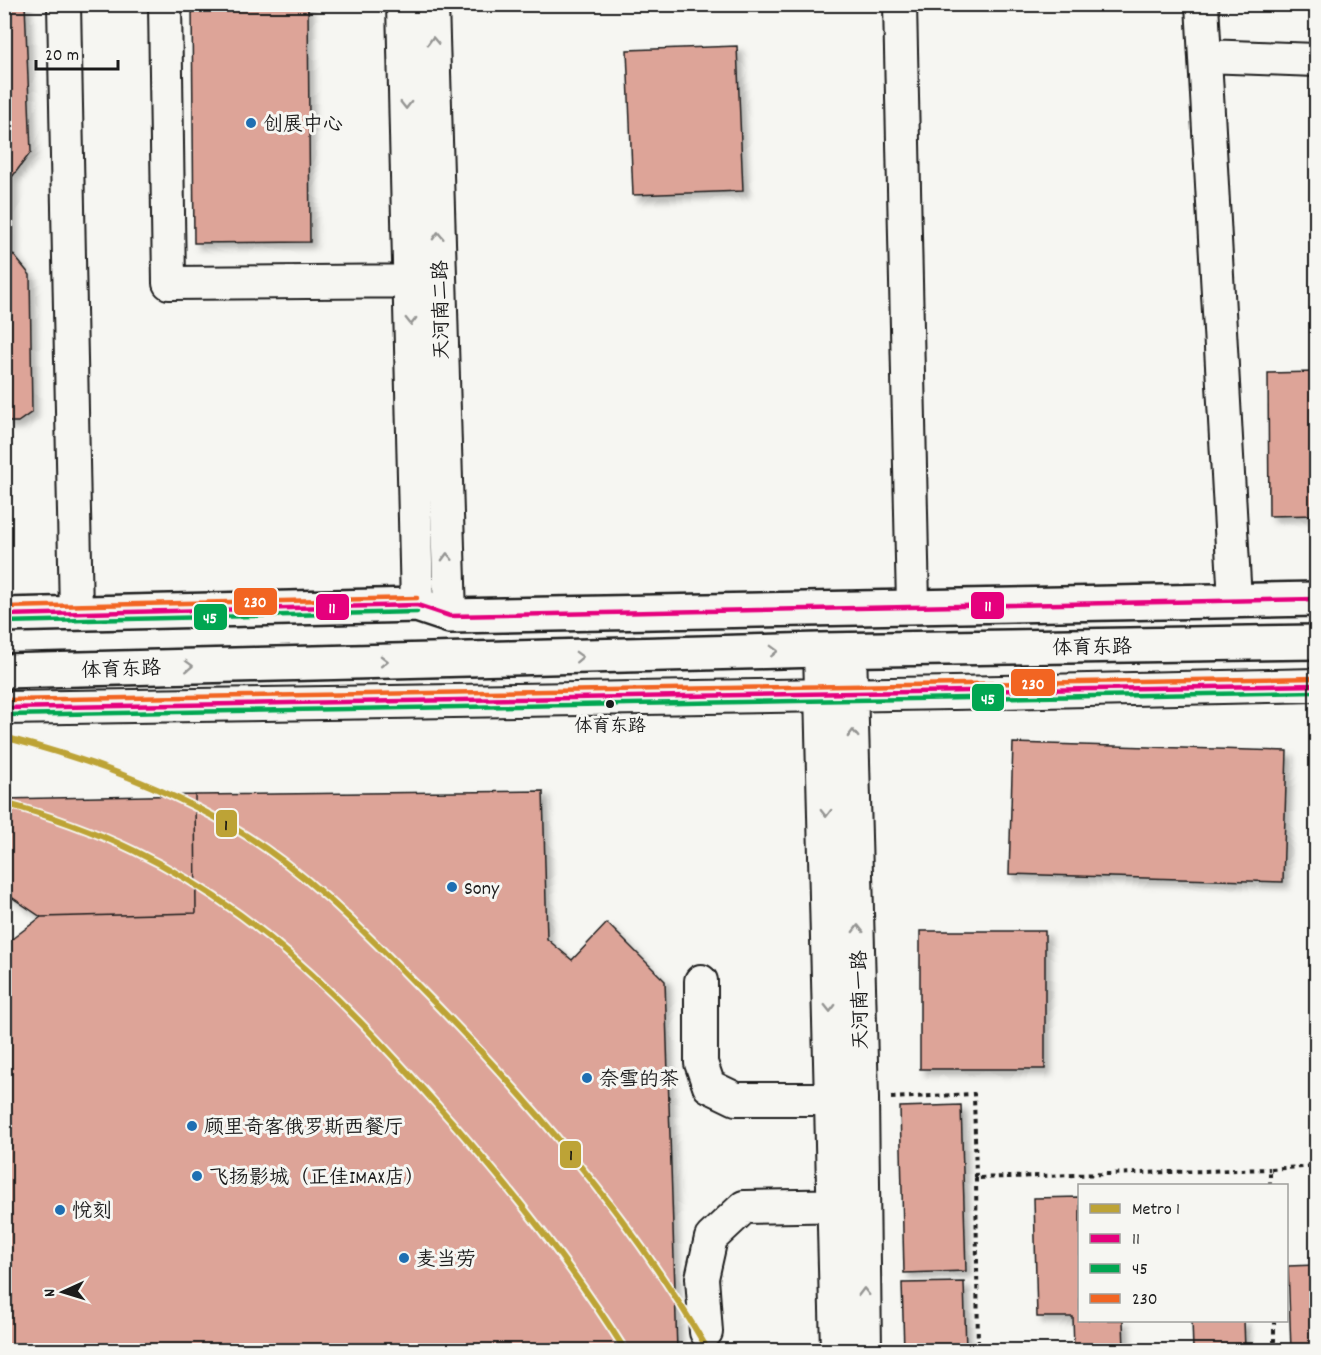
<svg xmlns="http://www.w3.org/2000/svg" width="1321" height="1355" font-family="Dekko,'LXGW WenKai TC',sans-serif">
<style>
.building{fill:#dda498;stroke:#1c1c1c;stroke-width:1.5;filter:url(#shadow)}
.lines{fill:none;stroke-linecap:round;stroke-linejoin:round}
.minor-casing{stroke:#1c1c1c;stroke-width:36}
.major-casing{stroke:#1c1c1c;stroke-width:38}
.path{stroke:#1c1c1c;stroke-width:4;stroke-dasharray:4.5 4.5;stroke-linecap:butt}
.minor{stroke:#f6f6f2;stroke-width:32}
.major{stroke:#f6f6f2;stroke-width:33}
.bus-1-casing{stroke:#f6f6f2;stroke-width:9}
.bus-2-casing{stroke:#f6f6f2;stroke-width:9}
.bus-3-casing{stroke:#f6f6f2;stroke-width:9}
.bus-1{stroke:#e5007d;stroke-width:4.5}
.bus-2{stroke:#00a651;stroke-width:4.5}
.bus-3{stroke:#f26522;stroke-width:4.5}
.metro-1-casing{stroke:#f6f6f2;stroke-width:10}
.metro-1{stroke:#bda336;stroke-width:6}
.oneway{stroke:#949492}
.poi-dot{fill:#1f6fb2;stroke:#f6f6f2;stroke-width:2}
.bus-dot{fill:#1c1c1c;stroke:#f6f6f2;stroke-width:2}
.labels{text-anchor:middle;stroke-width:6;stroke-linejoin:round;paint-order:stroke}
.bus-label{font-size:18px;fill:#1c1c1c;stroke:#f6f6f2}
.poi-label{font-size:20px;fill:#1c1c1c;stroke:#f6f6f2;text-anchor:start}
.street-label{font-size:20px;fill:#1c1c1c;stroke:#f6f6f2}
.line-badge{stroke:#f6f6f2;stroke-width:2}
.badge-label{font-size:16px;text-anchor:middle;font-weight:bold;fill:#fff}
.pale-badge-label{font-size:16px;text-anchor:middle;font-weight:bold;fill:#111}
</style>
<defs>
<filter id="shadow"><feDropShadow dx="5.5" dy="5.5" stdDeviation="3" flood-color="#0004"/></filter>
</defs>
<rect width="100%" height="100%" fill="#f6f6f2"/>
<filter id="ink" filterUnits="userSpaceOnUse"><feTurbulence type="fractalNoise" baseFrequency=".0167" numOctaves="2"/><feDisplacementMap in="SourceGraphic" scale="12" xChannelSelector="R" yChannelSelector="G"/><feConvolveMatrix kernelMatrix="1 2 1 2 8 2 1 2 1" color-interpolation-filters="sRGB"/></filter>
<g filter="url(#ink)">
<path class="building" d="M4,4H25L31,152L12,177V253L30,275L32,412L18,422H4Z
M192,4H308L310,242L194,243Z
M737,46L743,191L633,195L627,50Z
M4,253H12L30,275L32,412L18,422H4Z
M1316,372V515L1269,516L1268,373Z
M1013,743L1287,751L1283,882L1009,874Z
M543,791L547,939L572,960L607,923L665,981L677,1350H4V945L41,917L196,913L195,795Z
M195,795L196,913L41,917L4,892V799Z
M920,931H1045V1069H920Z
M961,1105L966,1271L904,1273L900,1107Z
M1080,1197V1320H1123L1124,1350H1074L1073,1317H1037L1034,1198Z
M1316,1265V1350H1291L1288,1266Z
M964,1282L966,1350H904L902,1283Z
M1192,1320H1244L1245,1350H1193Z"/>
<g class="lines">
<defs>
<path id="minor" d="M64,4L76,613
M165,4L169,283L430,281
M403,4L417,605
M432,4L450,616
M900,4L913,605
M1202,4L1235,601
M1205,56L1316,60
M850,649L862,1099L865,1350
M820,650L837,1350
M4,708L953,693L1316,685
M701,981V1063L709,1086L736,1099H852
M706,1332L702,1278L711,1238L744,1207L855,1205"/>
<path id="major" d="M4,615L417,605L450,616L1316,599
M4,671L820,650L1316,642"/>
</defs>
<use href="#minor" class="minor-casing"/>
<use href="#major" class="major-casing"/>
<path class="path" d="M891,1098L974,1094L976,1178L1270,1169
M976,1178L978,1350
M1270,1186V1169L1316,1166
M1274,1320V1350"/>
<use href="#minor" class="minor"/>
<use href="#major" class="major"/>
<defs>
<path id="bus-1" d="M4,615L417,605L450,616L1316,599
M4,708L1316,685"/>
<path id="bus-2" d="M4,622L417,612
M4,715L1316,692"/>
<path id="bus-3" d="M4,607L417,598
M4,700L1316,678"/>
</defs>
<use href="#bus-1" class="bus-1-casing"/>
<use href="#bus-2" class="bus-2-casing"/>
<use href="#bus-3" class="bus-3-casing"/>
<use href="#bus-1" class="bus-1"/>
<use href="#bus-2" class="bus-2"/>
<use href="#bus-3" class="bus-3"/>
<defs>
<path id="metro-1" d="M4,737C84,758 161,785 232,827C301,867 359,926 415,983C526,1095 628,1213 708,1350
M4,803C197,855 300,952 429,1096C501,1176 568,1259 625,1350"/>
</defs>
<use href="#metro-1" class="metro-1-casing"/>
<use href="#metro-1" class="metro-1"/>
</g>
<defs><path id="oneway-chevron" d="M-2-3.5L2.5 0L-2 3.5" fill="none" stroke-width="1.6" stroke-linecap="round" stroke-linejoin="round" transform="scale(1.5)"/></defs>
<g class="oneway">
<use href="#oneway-chevron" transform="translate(433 41) rotate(-92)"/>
<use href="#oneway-chevron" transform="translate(406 105) rotate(89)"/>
<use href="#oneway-chevron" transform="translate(438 236) rotate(-92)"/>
<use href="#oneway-chevron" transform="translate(411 321) rotate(89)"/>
<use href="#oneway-chevron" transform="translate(447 557) rotate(-92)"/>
<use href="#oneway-chevron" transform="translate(774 651) rotate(-2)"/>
<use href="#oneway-chevron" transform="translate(579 657) rotate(-2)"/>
<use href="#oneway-chevron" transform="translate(384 661) rotate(-1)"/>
<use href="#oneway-chevron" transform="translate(189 666) rotate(-2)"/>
<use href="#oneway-chevron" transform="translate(853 734) rotate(-91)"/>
<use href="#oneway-chevron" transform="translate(826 813) rotate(89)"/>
<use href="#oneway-chevron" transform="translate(858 929) rotate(-91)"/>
<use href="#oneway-chevron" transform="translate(830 1008) rotate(89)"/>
<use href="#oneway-chevron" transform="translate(864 1292) rotate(-91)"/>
</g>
</g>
<g class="poi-dot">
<circle cx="251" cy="123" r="6"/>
<circle cx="452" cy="887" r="6"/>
<circle cx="587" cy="1078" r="6"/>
<circle cx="192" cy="1126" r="6"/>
<circle cx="197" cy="1176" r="6"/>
<circle cx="60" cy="1210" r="6"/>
<circle cx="404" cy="1258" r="6"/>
</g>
<circle class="bus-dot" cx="610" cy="704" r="5"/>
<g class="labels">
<g class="bus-label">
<text x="610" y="731">体育东路</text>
</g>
<g class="poi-label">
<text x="263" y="130">创展中心</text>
<text x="464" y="894">Sony</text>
<text x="599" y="1085">奈雪的茶</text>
<text x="204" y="1133">顾里奇客俄罗斯西餐厅</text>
<text x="209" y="1183">飞扬影城（正佳IMAX店）</text>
<text x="72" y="1217">悦刻</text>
<text x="416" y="1265">麦当劳</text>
</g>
<g class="street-label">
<text transform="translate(440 310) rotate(-91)" y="7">天河南二路</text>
<text transform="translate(1092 646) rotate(-1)" y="7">体育东路</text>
<text transform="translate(121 668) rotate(-2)" y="7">体育东路</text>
<text transform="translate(859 1000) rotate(-91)" y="7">天河南一路</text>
</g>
</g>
<g class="line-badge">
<rect x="233" y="587" width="45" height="29" rx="6" fill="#f26522"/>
<rect x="970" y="591" width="35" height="29" rx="6" fill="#e5007d"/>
<rect x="315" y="593" width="35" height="28" rx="6" fill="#e5007d"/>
<rect x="193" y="603" width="35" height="28" rx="6" fill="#00a651"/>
<rect x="1010" y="668" width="46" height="29" rx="6" fill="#f26522"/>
<rect x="971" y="683" width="34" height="29" rx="6" fill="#00a651"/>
<rect x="215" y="809" width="23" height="29" rx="6" fill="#bda336"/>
<rect x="559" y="1140" width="23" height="29" rx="6" fill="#bda336"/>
</g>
<g class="badge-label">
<text x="255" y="607">230</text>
<text x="988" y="611">11</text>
<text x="332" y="613">11</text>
<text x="210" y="623">45</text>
<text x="1033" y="689">230</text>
<text x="988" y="704">45</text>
</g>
<g class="pale-badge-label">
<text x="226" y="830">1</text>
<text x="571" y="1160">1</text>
</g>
<rect width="1321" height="1355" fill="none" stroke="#f6f6f2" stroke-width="24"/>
<rect x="12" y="12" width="1297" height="1331" fill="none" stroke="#1c1c1c" stroke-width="2" filter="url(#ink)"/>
<rect x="1078" y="1184" width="210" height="138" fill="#f6f6f2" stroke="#9f9f9c" stroke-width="1.5"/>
<rect x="1090" y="1204" width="30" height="9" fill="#bda336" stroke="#9f9f9c" stroke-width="1.5"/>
<text x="1132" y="1214" font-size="18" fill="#1c1c1c">Metro 1</text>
<rect x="1090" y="1234" width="30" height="9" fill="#e5007d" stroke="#9f9f9c" stroke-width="1.5"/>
<text x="1132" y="1244" font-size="18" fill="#1c1c1c">11</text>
<rect x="1090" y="1264" width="30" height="9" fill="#00a651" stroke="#9f9f9c" stroke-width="1.5"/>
<text x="1132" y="1274" font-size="18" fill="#1c1c1c">45</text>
<rect x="1090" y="1294" width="30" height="9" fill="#f26522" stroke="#9f9f9c" stroke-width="1.5"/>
<text x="1132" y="1304" font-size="18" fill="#1c1c1c">230</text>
<g transform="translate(63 1292) rotate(266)" stroke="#f6f6f2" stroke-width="4.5" paint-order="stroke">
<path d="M0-4.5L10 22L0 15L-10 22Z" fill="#1c1c1c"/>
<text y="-9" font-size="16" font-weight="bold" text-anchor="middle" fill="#1c1c1c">N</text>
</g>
<path d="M36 60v9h82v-9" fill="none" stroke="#1c1c1c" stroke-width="3"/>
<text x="45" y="60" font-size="18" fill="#1c1c1c" stroke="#f6f6f2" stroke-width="4.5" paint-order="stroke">20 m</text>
</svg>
